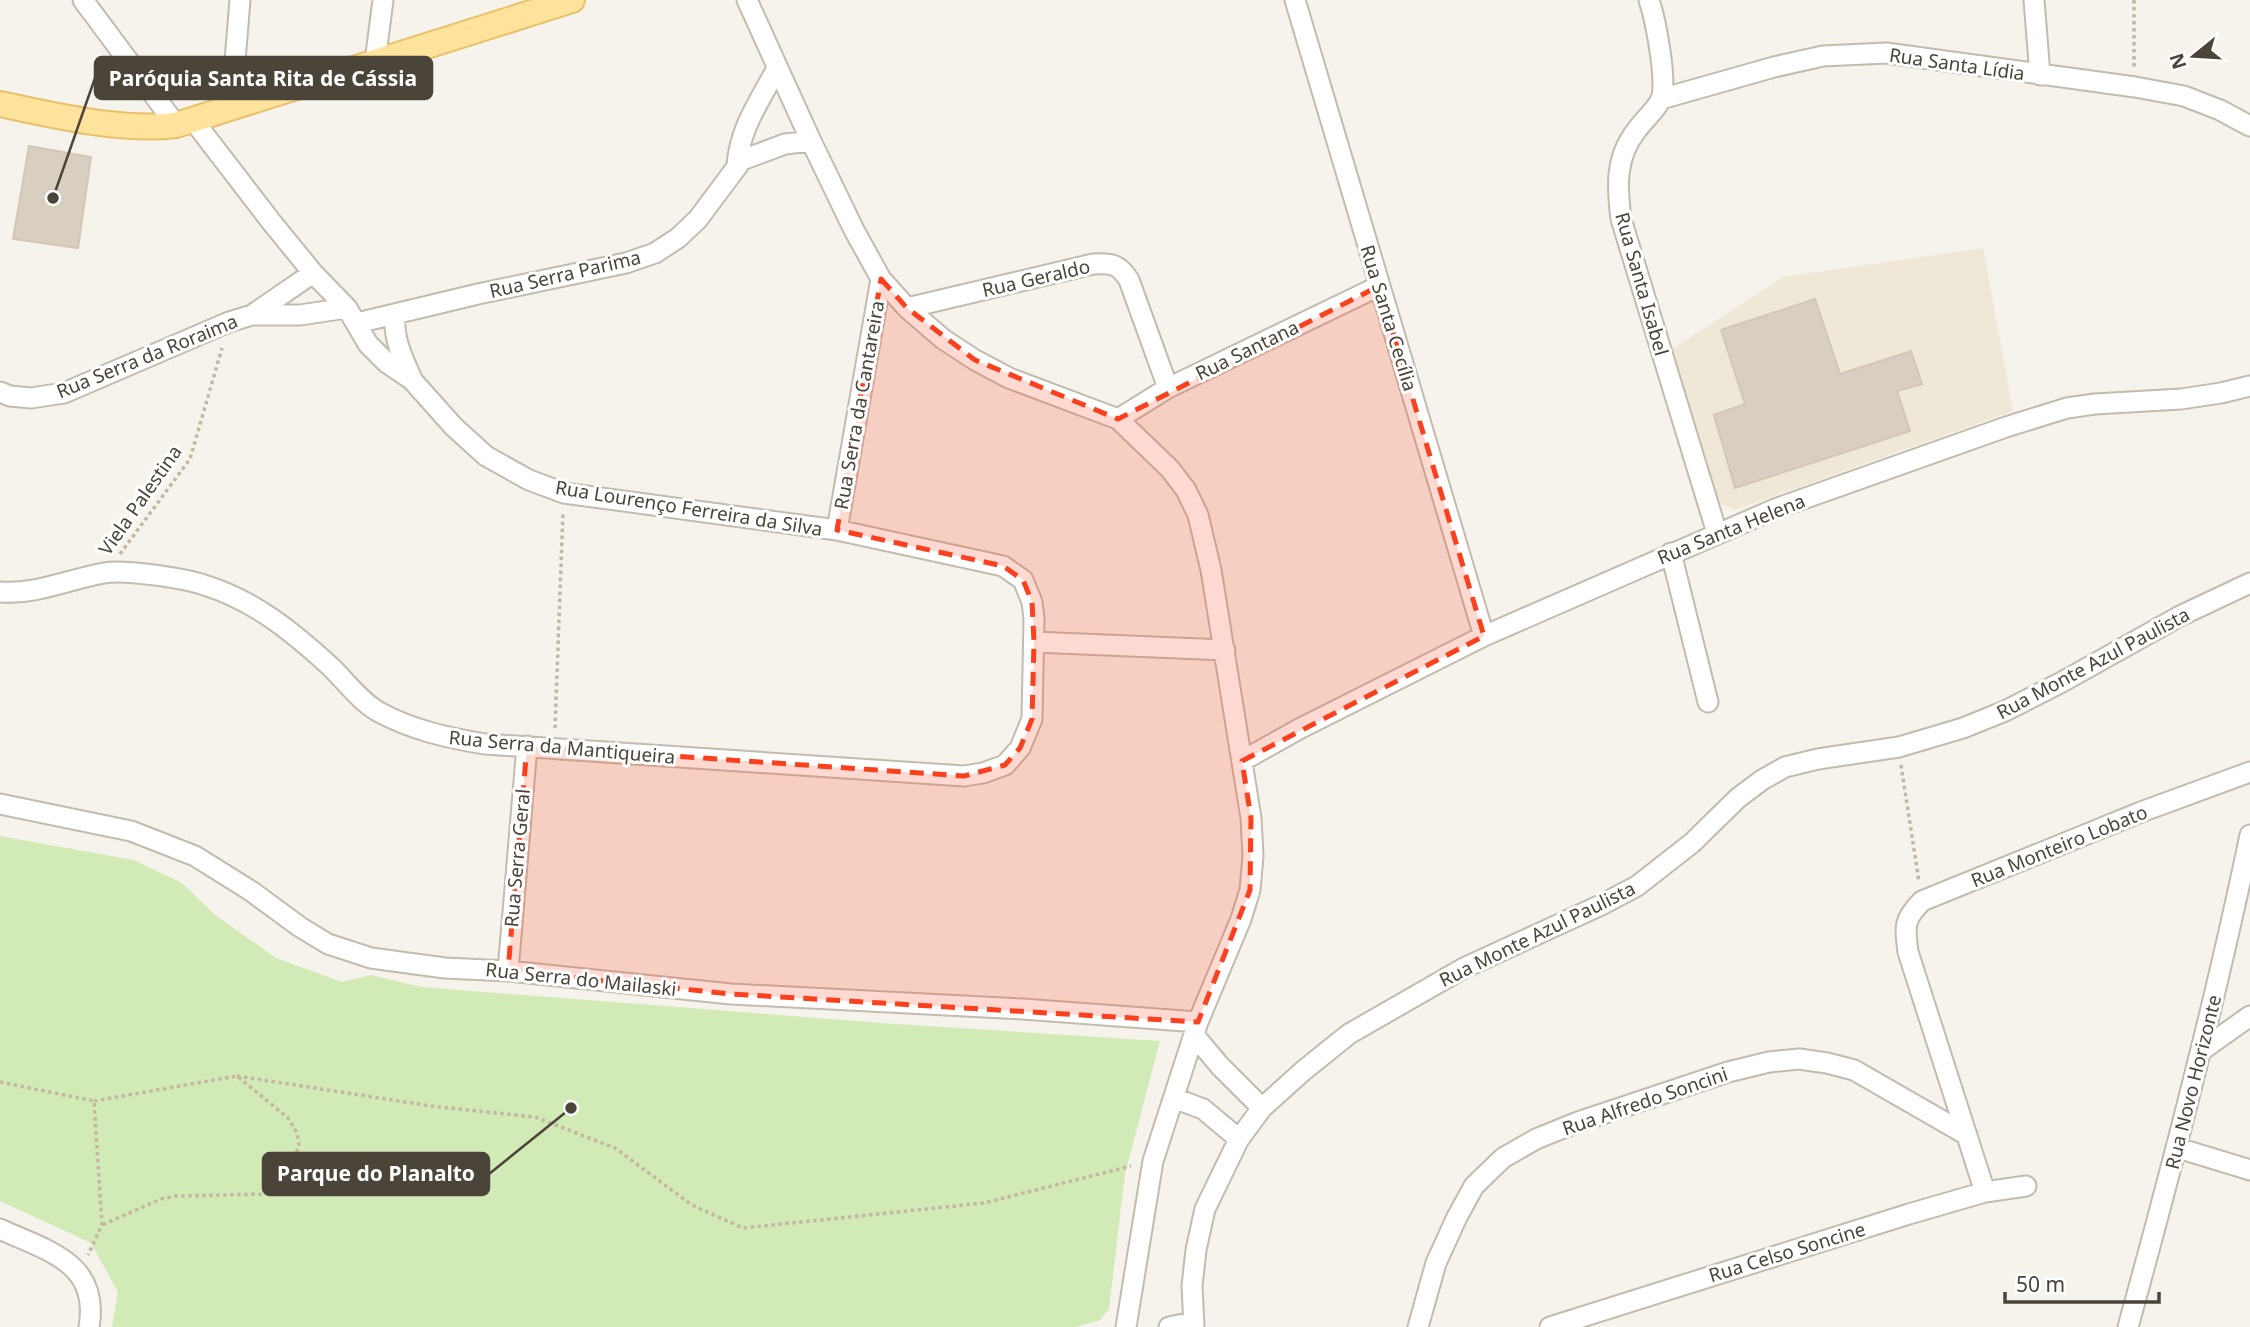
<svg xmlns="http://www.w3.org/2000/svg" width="2250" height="1327" font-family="'Noto Sans',sans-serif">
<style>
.education{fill:#efe8d6}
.green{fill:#d2eab5}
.building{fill:#d8cfc1;stroke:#d3c7b4;stroke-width:2}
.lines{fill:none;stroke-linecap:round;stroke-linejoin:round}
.minor-casing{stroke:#c2bbae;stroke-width:23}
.major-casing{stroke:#e6c16a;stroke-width:28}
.path{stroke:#c4b79f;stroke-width:3.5;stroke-dasharray:3.5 3.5;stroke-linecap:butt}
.minor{stroke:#fff;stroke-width:19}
.major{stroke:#ffe39c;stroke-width:24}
.marked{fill:#fc3f1d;fill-opacity:0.2;stroke:#fc3f1d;stroke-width:5;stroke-dasharray:14 9;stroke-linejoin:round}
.labels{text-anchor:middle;stroke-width:6;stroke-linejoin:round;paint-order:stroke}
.street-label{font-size:19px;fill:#4b4439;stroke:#fff}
.leader{fill:none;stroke:#4b4439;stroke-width:2.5}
.callout-dot{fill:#4b4439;stroke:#fff;stroke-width:2.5}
.callout{fill:#4b4439;stroke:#4b4439;stroke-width:2.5}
.callout-label{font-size:21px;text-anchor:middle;font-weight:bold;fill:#fff}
</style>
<rect width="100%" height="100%" fill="#f6f3ec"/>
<path class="education" d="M1983,248L2013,411L1734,510L1717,502L1672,349L1783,277Z"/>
<path class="green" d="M0,836L134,860L182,883L215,915L276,958L342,982L371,975L421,987L882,1023L1160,1041L1125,1174L1109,1309L1100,1320L1076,1327H112L118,1292L91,1243L0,1201Z"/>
<path class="building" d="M29,146L91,157L78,248L13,239Z
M1815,299L1840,374L1911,351L1922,384L1897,391L1910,431L1735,488L1714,415L1745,404L1721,330Z"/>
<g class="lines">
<defs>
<path id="minor" d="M83,0L176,125
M747,0L811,141L854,230L881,279L907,308L943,339L975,360L1009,378L1118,419L1170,469L1186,490L1198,515L1211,570L1251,818L1253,856L1250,890L1241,919L1198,1022L1153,1161L1126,1327
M1295,0L1484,636
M1649,0C1655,18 1669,86 1660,101C1654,112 1643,121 1636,131C1615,158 1617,187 1621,219L1717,533
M2034,0L2040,75
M375,62L383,0
M1661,99L1774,67L1823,56L1886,53L2135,87L2184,96L2220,110L2250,126
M231,109L240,0
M737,165C740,127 760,101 777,68
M907,308L1093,264C1112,263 1119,264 1129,280L1168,388
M395,314C393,338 402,357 412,379
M252,315H300L347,308
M357,323L478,294L626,263L655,253L678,238L698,219L742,160L785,144L811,141
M0,392L10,396L31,398L64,393L229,322L252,315L313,273
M1118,419L1168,388L1379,286
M837,530L881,279
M1671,553L1708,702
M0,592C35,595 70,579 104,573C123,569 184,578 204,585C254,600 294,633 332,668C346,682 361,702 379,712C412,730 448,738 485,744L964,776L983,773L1005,765L1020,748L1032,719L1034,619L1032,602L1023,580L1003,566L837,530L564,493L529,480L486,456L454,427L412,380L387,363L368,344L347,308L313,273L273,224L193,120
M1034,642L1225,650
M1242,761L1299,729L1484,636L1775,509L2006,427L2067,408L2095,404L2181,399L2221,393L2250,386
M0,804L131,831L195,856L251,891L300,927L328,944L371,958L445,968L508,971L731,994L1023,1009L1198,1022
M508,971L527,746
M1194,1035L1220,1066L1262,1108
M2202,1050L2250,1016
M1174,1098L1203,1109L1239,1139
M2178,1148L2250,1170
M1985,1192L1908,952C1905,927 1903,920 1922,901L2141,812L2250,772
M0,1229C47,1251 100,1262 89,1327
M1169,1327L1193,1322
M1194,1327L1192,1286L1196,1250L1205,1209L1239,1139L1262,1108L1303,1071L1349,1034L1464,968L1601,905L1637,886L1692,843L1738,798L1762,780L1785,767L1818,759L1899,747L1963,728L2005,711L2062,682L2180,616L2250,583
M1418,1327L1436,1263L1457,1217L1474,1186L1503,1158L1536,1139L1578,1122L1728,1072L1769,1062L1799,1059L1827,1063L1854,1070L1967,1135
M1550,1327L1909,1214L1985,1192L2026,1186
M2128,1327C2173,1164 2216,1000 2250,835"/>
<path id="major" d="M0,104C52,115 123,132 176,125L572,0"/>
</defs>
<use href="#minor" class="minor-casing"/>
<use href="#major" class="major-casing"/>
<path class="path" d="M2134,0V68
M120,554L190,459L222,348
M555,728L563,512
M1901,765L1919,882
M237,1076L431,1106L535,1117L615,1148L692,1205L743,1228L984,1203L1131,1166
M0,1082L94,1101L102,1225L88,1255
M94,1101L237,1076L288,1118L297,1133L299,1145L288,1177L282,1186L268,1194L176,1196L161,1199L102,1225"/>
<use href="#minor" class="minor"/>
<use href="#major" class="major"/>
</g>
<path class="marked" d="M881,279L907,308L975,360L1118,419L1379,286L1484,636L1242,761L1251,818L1250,890L1198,1022L731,994L508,971L527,746L964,776L1005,765L1020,748L1032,719L1034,642L1032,602L1023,580L1003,566L837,530Z"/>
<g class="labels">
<g class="street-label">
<text transform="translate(1957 64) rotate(8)" y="7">Rua Santa Lídia</text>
<text transform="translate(565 274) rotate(-13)" y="7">Rua Serra Parima</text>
<text transform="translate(1036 278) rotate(-13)" y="7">Rua Geraldo</text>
<text transform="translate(1642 284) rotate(74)" y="7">Rua Santa Isabel</text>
<text transform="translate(1389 318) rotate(73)" y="7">Rua Santa Cecília</text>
<text transform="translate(1247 350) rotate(-26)" y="7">Rua Santana</text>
<text transform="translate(147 356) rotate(-22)" y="7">Rua Serra da Roraima</text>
<text transform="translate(859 405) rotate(-80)" y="7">Rua Serra da Cantareira</text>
<text transform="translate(140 500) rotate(-55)" y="7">Viela Palestina</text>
<text transform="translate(689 508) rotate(9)" y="7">Rua Lourenço Ferreira da Silva</text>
<text transform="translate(1731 529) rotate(-22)" y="7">Rua Santa Helena</text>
<text transform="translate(2093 663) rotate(-28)" y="7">Rua Monte Azul Paulista</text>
<text transform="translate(562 747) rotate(5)" y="7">Rua Serra da Mantiqueira</text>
<text transform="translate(2059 846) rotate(-22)" y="7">Rua Monteiro Lobato</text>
<text transform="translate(517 858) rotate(-85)" y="7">Rua Serra Geral</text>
<text transform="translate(1537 934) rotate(-26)" y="7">Rua Monte Azul Paulista</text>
<text transform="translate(581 979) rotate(6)" y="7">Rua Serra do Mailaski</text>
<text transform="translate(2193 1082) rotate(-76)" y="7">Rua Novo Horizonte</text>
<text transform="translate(1645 1101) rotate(-19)" y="7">Rua Alfredo Soncini</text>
<text transform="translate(1787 1252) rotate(-17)" y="7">Rua Celso Soncine</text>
</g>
</g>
<path class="leader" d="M53 198L95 78M571 1108L489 1174"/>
<g class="callout-dot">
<circle cx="53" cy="198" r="7"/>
<circle cx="571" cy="1108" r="7"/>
</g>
<g class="callout">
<rect x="95" y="57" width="337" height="42" rx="7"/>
<rect x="263" y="1153" width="226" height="42" rx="7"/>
</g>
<g class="callout-label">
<text x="263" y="86">Paróquia Santa Rita de Cássia</text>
<text x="376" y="1181">Parque do Planalto</text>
</g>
<g transform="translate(2194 56) rotate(252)" stroke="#ffffff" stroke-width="5" paint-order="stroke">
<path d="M0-5L12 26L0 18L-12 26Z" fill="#4b4439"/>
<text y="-10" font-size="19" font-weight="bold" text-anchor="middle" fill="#4b4439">N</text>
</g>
<path d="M2005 1292v10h154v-10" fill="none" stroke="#4b4439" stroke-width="3.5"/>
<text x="2016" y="1292" font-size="21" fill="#4b4439" stroke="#ffffff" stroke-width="5" paint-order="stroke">50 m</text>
</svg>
